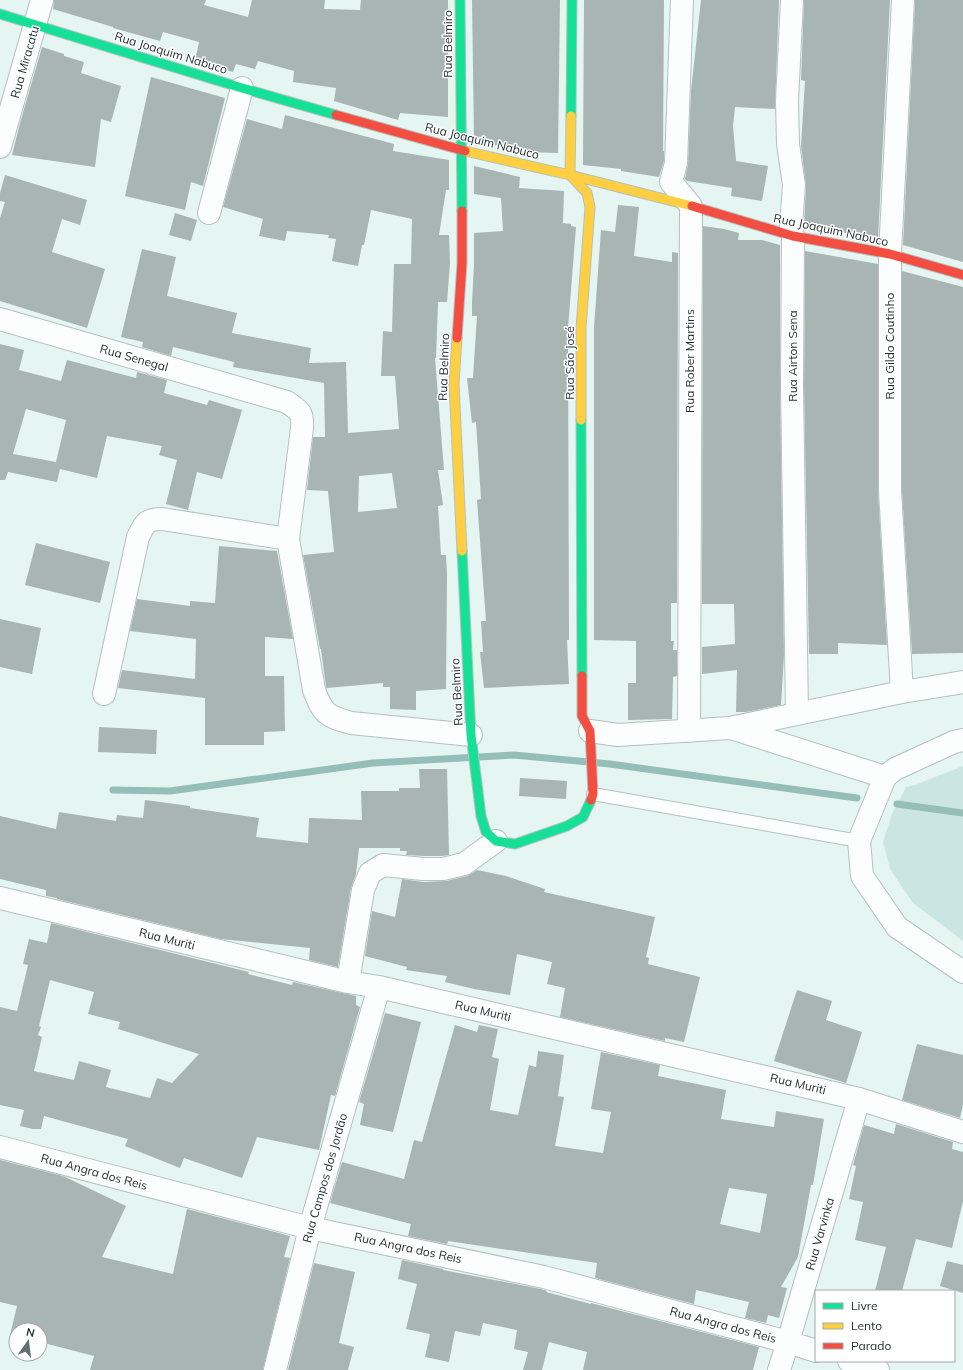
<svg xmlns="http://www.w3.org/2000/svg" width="963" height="1370" font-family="Mulish,sans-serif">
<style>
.green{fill:#cbe6e2}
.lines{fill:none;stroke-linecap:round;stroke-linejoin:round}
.stream{stroke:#94beb7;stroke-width:7}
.building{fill:#a8b5b2;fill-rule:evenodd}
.lane-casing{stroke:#b4c1be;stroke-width:14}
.street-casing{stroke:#b4c1be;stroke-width:24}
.fast-casing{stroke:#b4c1be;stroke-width:11}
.slow-casing{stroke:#b4c1be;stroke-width:11}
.jam-casing{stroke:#b4c1be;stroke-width:11}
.lane{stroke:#fbfefd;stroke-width:12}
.street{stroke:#fbfefd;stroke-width:22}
.fast{stroke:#16e098;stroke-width:9}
.slow{stroke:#ffcf43;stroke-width:9}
.jam{stroke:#f24e42;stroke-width:9}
.labels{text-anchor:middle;stroke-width:3;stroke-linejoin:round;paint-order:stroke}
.street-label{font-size:12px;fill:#1e2a28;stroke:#fff}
</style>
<rect width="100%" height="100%" fill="#e5f5f2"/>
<path class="green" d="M963,766V941L913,903L890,869L883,842L892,814L906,787L915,785Z"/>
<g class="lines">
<path class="stream" d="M113,790L170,791L373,763L514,755L610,764L857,798
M897,804L963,813"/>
</g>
<path class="building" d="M54,0H206L204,5L248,17L252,0H325L324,9L360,10L361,0H448V117L400,113L398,120L334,101L336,88L293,82L294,71L258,61L255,69L236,64L233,72L195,60L199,42L163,32L160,41L113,28V27L53,9Z
M472,0H560L558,153L524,152L474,140Z
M584,0H664L663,151H664V161L659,177L621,171V169L583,165Z
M701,0H779L775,109L735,107L733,126L736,161L768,166L762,201L731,196L732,188L687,181L685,179L688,164L691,91Z
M804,0H890L878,239L804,225L806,186L801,146L805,81L801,80Z
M915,0H963V262L903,245Z
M42,47L64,54V56L84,62L81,73L121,86L111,122L101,119L95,167L12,155L20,123Z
M151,77L225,98L203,186L191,182L185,210L125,196Z
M285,115L394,144L393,151L449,160V190H446L439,235H449L450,263L447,302H438L436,358H435L444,470H438L443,505L438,506L441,555H446L447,575L446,689L416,691V710L390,709V687H383V683L327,688L326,687L321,649H320L303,555L334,552L328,491L307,490L313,437H325L324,383L233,367L234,362L173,347L171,356L142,347L143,342L121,337L142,249L176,257L167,296L237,313L232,333L311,348L309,363L346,362L348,433L399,429L395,376H381L383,331L392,332L394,264H411L412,219L371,210L364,245H362L358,266L332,261L336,239L328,238L329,235L287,231L285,241L259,236L263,219L223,207L247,119L282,129ZM392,473L397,508L358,512L359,476Z
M474,166L520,177L519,188L564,191L563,223L571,224V226L576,227L568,328L569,640H567L569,684L484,688L480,652H483L481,621H486L477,500L481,499L476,422L472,423L467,378H473L477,316H472V303L474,264V233L503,231L501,198L474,194Z
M5,175L87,200L80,225L62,219L52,252L105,269L87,328L0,301V218L5,202L0,201V193Z
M618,205L639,207L634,256L672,262V252L678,253L677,603H671V641H674L673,650H677V676L673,677L672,719L628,720V683H636V641L594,640V328L601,230L615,232Z
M175,213L197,220L191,241L169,235Z
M703,226L724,229L739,233L738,240H762L780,245V387L784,655L781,705L746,712H736L737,670L702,674V647L735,644L734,604H702Z
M805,251L878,264V491L887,645L838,643V654H809L804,387Z
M902,271L963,287V653L912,654L902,491Z
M0,344L24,350L19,370L61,381L67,360L136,378L137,372L167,380L164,393L207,405L209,400L242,410L222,479L197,472L188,510L166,504L177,460L159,455L162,446L107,436L97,478L60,469L57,482L8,472L5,480H0ZM26,409L66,420L56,462L13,454Z
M36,543L110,562L100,603L25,585Z
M219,546L277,551L293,639L265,637V676H284L285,731L264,732V745H205V698L118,688L122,670L195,679L196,639L130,631L137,599L190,606V601L215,603Z
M0,619L41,628L32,674L0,667Z
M99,727L157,730L156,754L98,752Z
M419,769H447L449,855L442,856H424L406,855L407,851H400V848H359L356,874L351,888L338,967L309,960L310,948L221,939L57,899V898L46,896V890L0,879V816L56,829L59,812L116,821L117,815L143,818L145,800L190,806V808L259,818L256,837L308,843L309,818L362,820L361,791H399V788H420Z
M520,778L567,781L566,799L519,796Z
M477,870L506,876L545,889L544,892L655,917L646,957L649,958L648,964L700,977L684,1042L665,1038V1041L560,1017L565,988L547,984L552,962L517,954L510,995L474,989L445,982L447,976L406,970L407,967L365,956L372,911L395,917L402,879L423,882L446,881L467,876Z
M51,923L249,972L248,974L292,985L293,982L356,996V1005L360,1007L335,1096L331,1095L319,1150L257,1137L242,1178L184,1158L180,1168L125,1146L128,1139L44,1116L41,1129H33L20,1126L24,1110L0,1105V1007L17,1011L28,965L23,964L29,939L47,943ZM50,980L94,992L88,1014L120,1022L118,1029L199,1054L172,1083L157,1078L150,1098L106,1087L111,1070L79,1061L74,1080L34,1071L42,1037L38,1035L41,1027L39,1026Z
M797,990L832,1001L826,1020L862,1032L846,1083L774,1061Z
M385,1013L421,1022L393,1132L360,1125L364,1104L359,1102Z
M455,1025L477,1032L479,1025L498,1029L492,1057L499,1059L490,1110L518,1115L529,1065L536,1067L538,1051L564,1055L558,1096L564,1097L555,1146L603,1153L611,1112L591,1109L601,1052L660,1065L658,1076L726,1090L721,1119L774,1127L776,1111L824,1119L813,1185H811L798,1257L781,1287L787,1288L779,1318L768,1315L766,1323L745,1318L749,1302L696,1290L694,1304L595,1278L597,1263L448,1241L447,1244L408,1236L411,1224L330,1203L342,1162L404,1179L414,1140L422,1142ZM729,1188L767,1194L760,1233L720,1224Z
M917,1044L963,1055V1104L960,1118L902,1100Z
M896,1124L953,1142L952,1149L963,1152V1201L952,1248L916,1239L902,1291H875L886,1247L855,1240L863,1202L849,1199L856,1166L853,1165L864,1125L894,1134Z
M0,1160L63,1176L126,1206L102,1257L173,1274L187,1209L290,1236L284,1257L290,1258L263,1370H90L94,1356L40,1342V1330H16V1336L10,1335L17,1306L0,1302Z
M402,1260L443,1269V1270L541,1289L547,1291L546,1292L591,1304V1303L759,1347L753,1370H583L587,1352L549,1342L542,1370H523L528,1352L514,1349L517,1330L483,1323L480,1336L455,1331L449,1362L425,1357L430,1334L406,1329L417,1284L398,1279Z
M947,1261L963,1265V1293L940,1286Z
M314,1263L355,1272L339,1343L354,1347L348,1370H288Z"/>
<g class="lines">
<defs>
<path id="lane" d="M593,794L859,841"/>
<path id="street" d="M682,0L676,163L671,182L691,206L689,731
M792,0L787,101L788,144L794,185L791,226L793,236L792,387L797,713
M0,147L42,0
M209,213L242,88
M0,319L287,402C300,411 303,412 302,428L288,539L314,690C323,714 326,716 351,723L471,735
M902,692L890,491V254L903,0
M104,694L138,537C145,523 146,519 162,519L288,539
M731,728L885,777
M590,731L618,735L730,728L902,692L963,682
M963,740L954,742L895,769L885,777L859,841L862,876L897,927L963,972
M0,898L348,982L379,987L859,1099L963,1132
M348,982L363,890L370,873L383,865L423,869H443L464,864L496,841
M0,1147L310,1228L544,1277L788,1342L816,1351
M849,1361L878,1370
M275,1370L310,1228L379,987
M779,1370L788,1342L859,1099"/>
<path id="fast" d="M460,0L462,211
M0,14L242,88L336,115
M571,116L572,0
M581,420L582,676
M462,551L471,735L481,816L486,832L496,841L515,844L567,826L583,817L591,800"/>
<path id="slow" d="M571,116L570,175L587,193L590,207L581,328V420
M465,151L570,175L692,206
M457,338L454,384L462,551"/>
<path id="jam" d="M336,115L465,151
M692,206L793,236L890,254L963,275
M457,338L462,263V211
M582,676V716L590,731L593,794L591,800"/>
</defs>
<use href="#lane" class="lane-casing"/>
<use href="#street" class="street-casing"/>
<use href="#fast" class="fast-casing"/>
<use href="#slow" class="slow-casing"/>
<use href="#jam" class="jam-casing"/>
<use href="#lane" class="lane"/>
<use href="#street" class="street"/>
<use href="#fast" class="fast"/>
<use href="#slow" class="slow"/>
<use href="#jam" class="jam"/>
</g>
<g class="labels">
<g class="street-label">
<text transform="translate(448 44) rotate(-90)" y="4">Rua Belmiro</text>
<text transform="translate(171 53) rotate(17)" y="4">Rua Joaquim Nabuco</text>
<text transform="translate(25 62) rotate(-74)" y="4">Rua Miracatu</text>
<text transform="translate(482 141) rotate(14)" y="4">Rua Joaquim Nabuco</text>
<text transform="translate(831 230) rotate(12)" y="4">Rua Joaquim Nabuco</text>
<text transform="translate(890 346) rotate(-90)" y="4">Rua Gildo Coutinho</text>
<text transform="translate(793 356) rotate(-90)" y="4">Rua Airton Sena</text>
<text transform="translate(134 358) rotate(16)" y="4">Rua Senegal</text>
<text transform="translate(690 361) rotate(-90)" y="4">Rua Rober Martins</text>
<text transform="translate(570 363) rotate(-90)" y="4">Rua São José</text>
<text transform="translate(444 367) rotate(-88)" y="4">Rua Belmiro</text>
<text transform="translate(457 692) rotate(-93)" y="4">Rua Belmiro</text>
<text transform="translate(167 939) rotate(14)" y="4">Rua Muriti</text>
<text transform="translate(483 1011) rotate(13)" y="4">Rua Muriti</text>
<text transform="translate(798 1084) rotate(13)" y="4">Rua Muriti</text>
<text transform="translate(94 1172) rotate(15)" y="4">Rua Angra dos Reis</text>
<text transform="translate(325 1178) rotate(-74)" y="4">Rua Campos dos Jordão</text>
<text transform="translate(820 1234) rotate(-74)" y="4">Rua Varvinka</text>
<text transform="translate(408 1248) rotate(12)" y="4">Rua Angra dos Reis</text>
<text transform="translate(723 1325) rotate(15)" y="4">Rua Angra dos Reis</text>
</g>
</g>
<rect x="815" y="1290" width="140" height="72" fill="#ffffff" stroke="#a5aaa9"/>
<rect x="823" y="1303" width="20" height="6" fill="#16e098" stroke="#a5aaa9"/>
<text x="851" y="1310" font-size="12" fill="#1e2a28">Livre</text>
<rect x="823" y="1323" width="20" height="6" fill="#ffcf43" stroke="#a5aaa9"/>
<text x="851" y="1330" font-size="12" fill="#1e2a28">Lento</text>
<rect x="823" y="1343" width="20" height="6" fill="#f24e42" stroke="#a5aaa9"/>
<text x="851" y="1350" font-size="12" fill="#1e2a28">Parado</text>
<g transform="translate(28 1342) rotate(14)"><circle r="19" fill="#ffffff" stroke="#a5aaa9"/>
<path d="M0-3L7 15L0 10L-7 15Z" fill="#64716f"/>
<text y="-6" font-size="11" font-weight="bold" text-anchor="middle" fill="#1e2a28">N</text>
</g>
</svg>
